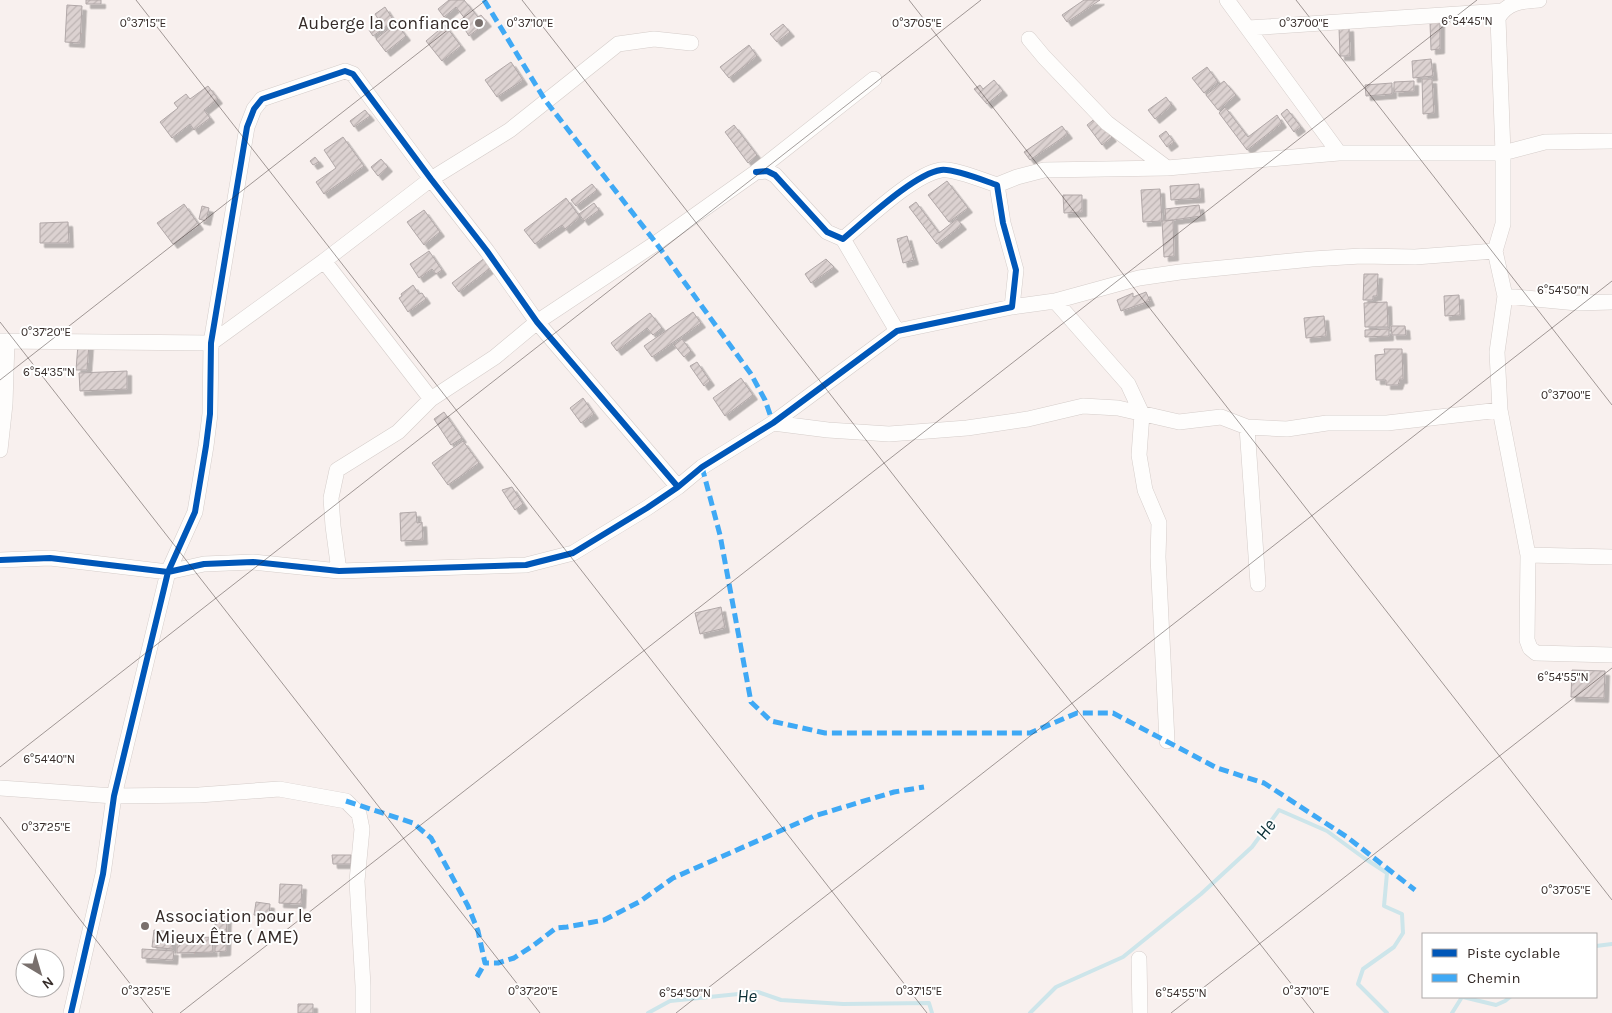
<svg xmlns="http://www.w3.org/2000/svg" width="1612" height="1013" font-family="Karla,sans-serif">
<style>
.lines{fill:none;stroke-linecap:round;stroke-linejoin:round}
.stream{stroke:#cde5ea;stroke-width:4}
.building{fill:url(#building-hatch);stroke:#b1a8a8;filter:url(#shadow)}
.street-casing{stroke:#d5cdca;stroke-width:16}
.street{stroke:#fefdfc;stroke-width:15}
.quiet{stroke:#3fa9f5;stroke-width:5;stroke-dasharray:10 5;stroke-linecap:butt}
.cycleway-casing{stroke:#fff;stroke-width:9}
.cycleway{stroke:#0057b8;stroke-width:6}
.ticks{fill:none;stroke:#352b28;stroke-width:1;stroke-opacity:0.45}
.poi-dot{fill:#79706d;stroke:#fff;stroke-width:2}
.labels{text-anchor:middle;stroke-width:4;stroke-linejoin:round;paint-order:stroke}
.poi-label{font-size:18px;fill:#352b28;stroke:#fff;text-anchor:end}
.water-label{font-size:19px;font-style:italic;fill:#0b3037;stroke:#fff}
.ticks-label{font-size:12px;text-anchor:middle;fill:#352b28;stroke:#fff;stroke-width:4;stroke-linejoin:round;paint-order:stroke}
</style>
<defs>
<pattern id="building-hatch" width="6" height="6" patternUnits="userSpaceOnUse" patternTransform="scale(1.25)"><rect width="6" height="6" fill="#dcd2d1"/><path d="M-1 1l2-2M0 6l6-6M5 7l2-2" fill="none" stroke="#bdb4b3"/></pattern>
<filter id="shadow"><feDropShadow dx="4.5" dy="4.5" stdDeviation="0" flood-color="#0004"/></filter>
</defs>
<rect width="100%" height="100%" fill="#f8f0ee"/>
<g class="lines">
<path class="stream" d="M1596,946L1612,944
M1463,997L1496,1005L1505,1001L1510,997
M648,1013L670,1001L758,992L781,1000L843,1004L929,1003L932,1013
M1030,1013L1056,987L1123,957L1201,894L1252,847L1279,810L1327,831L1364,858L1387,873L1384,906L1402,914L1403,933L1394,947L1363,969L1358,984L1387,1013
M1452,1013L1462,997"/>
</g>
<path class="building" d="M86,0H101V4H86Z
M449,0H464L478,17L481,15L487,22L469,36L464,28L469,24L456,7L444,17L438,9Z
M1084,0H1100L1067,22L1062,15Z
M67,5L82,6L80,43L65,42Z
M385,7L394,21L373,36L369,30L380,22L375,14Z
M1430,22H1440V49L1431,50Z
M396,23L406,36L386,52L376,39Z
M783,24L790,32L777,42L770,34Z
M445,25L461,46L442,61L426,41Z
M1349,27L1350,56H1340L1339,28Z
M749,45L757,56L729,78L720,67Z
M1431,59L1433,76L1413,78L1412,61Z
M511,62L523,80L497,97L485,80Z
M1207,67L1218,82L1204,93L1192,78Z
M1422,79H1432L1434,113L1423,114Z
M994,80L1003,91L987,104L974,89L980,85L983,89Z
M1224,81L1236,95L1218,110L1206,95Z
M1414,81V91L1394,92V82Z
M1392,83V94L1366,96L1365,85Z
M208,86L218,99L204,110L210,118L194,130L190,124L172,138L160,122L178,108L174,103L186,94L190,99Z
M1166,97L1172,105L1155,119L1148,110Z
M1225,107L1248,137L1277,115L1282,123L1247,150L1219,113Z
M1287,109L1301,127L1294,132L1281,114Z
M365,110L370,116L354,127L350,121Z
M1097,117L1112,137L1102,145L1087,125Z
M734,125L757,155L748,163L725,132Z
M1062,126L1068,134L1030,160L1024,152Z
M1166,131L1174,142L1167,147L1159,136Z
M343,137L364,166L324,194L316,182L336,168L324,150Z
M315,157L319,162L313,165L310,161Z
M381,159L388,167L378,176L371,167Z
M947,181L968,208L949,222L928,195Z
M592,184L597,190L576,206L571,200Z
M1199,184L1200,198L1171,200L1170,186Z
M1160,189L1162,221L1143,222L1141,190Z
M1063,195H1082V212L1064,213Z
M566,198L580,217L565,229L562,225L535,244L524,230Z
M916,202L939,233L957,219L962,225L937,244L909,207Z
M594,203L599,210L584,221L579,214Z
M184,204L199,225L173,244L157,223Z
M1199,205L1201,216L1166,221L1165,209Z
M202,206L209,208L206,221L199,219Z
M424,210L440,232L424,245L407,222Z
M1173,220L1174,256L1164,257L1162,221Z
M68,222L69,243H40V223Z
M907,236L914,260L903,263L897,239Z
M429,251L442,270L436,274L432,269L419,278L410,264Z
M486,257L493,266L459,292L452,283Z
M826,259L834,267L811,283L805,274Z
M1364,274H1378L1377,296H1373V300H1363Z
M413,285L419,294L422,293L426,299L408,312L399,298L402,296L401,294Z
M1146,292L1150,301L1121,311L1117,300L1133,293V297Z
M1459,295L1460,315L1445,316L1444,296Z
M1387,302L1388,327H1365L1364,303Z
M693,312L701,323L652,357L644,346Z
M650,313L662,328L653,335L647,328L617,351L611,343Z
M1324,316L1326,336L1306,338L1304,318Z
M1391,326H1405L1406,335H1392Z
M1389,329V336L1365,337V330Z
M682,339L691,351L684,357L674,345Z
M78,344H89L87,370H76Z
M1384,349H1402L1403,379H1400L1398,385H1386V380H1376L1375,355L1385,354Z
M697,362L710,381L704,386L690,366Z
M127,371V389L80,391L79,373Z
M741,378L753,395L725,416L713,398Z
M583,398L594,414L581,423L570,408Z
M444,412L462,438L451,445L434,419Z
M463,441L479,463L448,485L432,463Z
M512,487L523,504L515,510L502,490Z
M416,512L417,523L422,522L423,540L401,541L400,513Z
M721,607L725,628L700,634L695,613Z
M1572,670L1605,671L1604,698L1571,697Z
M332,855H351V864H333Z
M280,884L302,885L301,904L279,903Z
M256,902L270,904L269,917L254,915Z
M215,914H227L226,951L215,952Z
M154,930L174,932L172,949L152,947Z
M212,937L213,952L177,953V939Z
M142,949L174,951L173,960L142,958Z
M298,1004H313V1013H298Z"/>
<g class="lines">
<defs>
<path id="street" d="M1227,0L1339,153
M1248,28L1503,11
M1029,39L1044,57L1107,123L1167,168
M997,185L1017,177L1044,170L1167,168L1339,153H1503L1498,18C1507,2 1522,1 1539,0
M843,239L897,331
M1495,251L1503,224V153L1545,142L1612,141
M324,261L431,399
M1505,296L1497,352L1500,410L1528,555L1527,640L1530,648L1536,653L1612,655
M1055,301L1128,384L1142,414L1139,455L1145,490L1159,523L1158,557L1167,741
M1012,307L1055,301L1139,278L1180,272L1312,259L1361,256L1415,257L1495,251L1505,296L1577,303L1612,302
M0,341L211,343L324,261L431,179L510,130L618,44L654,39L691,43
M773,423L828,430L889,434L967,428L1028,419L1083,406L1118,408L1179,422L1221,417L1247,427L1287,429L1327,423H1387L1500,410
M1247,427L1258,584
M0,450L5,404L7,341
M1528,555L1612,557
M0,560L50,558L168,572L195,512L206,446L210,414L211,343L247,127L254,109L262,99L345,71L353,74L431,179L487,251L537,322L678,487
M339,571L333,526L331,498L337,470L398,432L431,399L495,357L537,322L656,243L756,172L874,79
M0,788L114,796L199,795L279,789L346,801L359,814L362,829L357,881L363,986V1013
M1139,959L1140,1013
M71,1013L103,874L114,796L168,572L204,564L253,562L339,571L526,565L573,553L647,508L678,487L702,467L773,423L897,331L1012,307L1016,270L1003,223L997,185C985,181 953,168 941,170C914,174 866,220 843,239L827,232L775,175L767,171L756,172"/>
</defs>
<use href="#street" class="street-casing"/>
<use href="#street" class="street"/>
<path class="quiet" d="M484,0L545,100L656,243L751,374L765,400L773,423
M702,467L720,535L751,702L771,721L825,733H1030L1077,713H1113L1217,768L1264,783L1347,837L1415,890
M346,801L413,823L431,838L468,906L478,931L485,963H498L514,958L534,945L556,928L567,927L604,920L639,902L673,878L814,816L894,792L924,787
M477,977L485,963"/>
<defs>
<path id="cycleway" d="M0,560L50,558L168,572L195,512L206,446L210,414L211,343L247,127L254,109L262,99L345,71L353,74L431,179L487,251L537,322L678,487
M71,1013L103,874L114,796L168,572L204,564L253,562L339,571L526,565L573,553L647,508L678,487L702,467L773,423L897,331L1012,307L1016,270L1003,223L997,185C985,181 953,168 941,170C914,174 866,220 843,239L827,232L775,175L767,171L756,172"/>
</defs>
<use href="#cycleway" class="cycleway-casing"/>
<use href="#cycleway" class="cycleway"/>
</g>
<path class="ticks" d="M136,0L927,1013M522,0L1314,1013M909,0L1612,900M1296,0L1612,405M0,322L540,1013M0,380L486,0M0,767L981,0M0,817L153,1013M180,1013L1477,0M676,1013L1612,281M1171,1013L1612,668"/>
<g class="poi-dot">
<circle cx="479" cy="23" r="5"/>
<circle cx="145" cy="926" r="5"/>
</g>
<g class="labels">
<g class="poi-label">
<text x="469" y="29">Auberge la confiance</text>
<text x="155" y="922" text-anchor="start">Association pour le<tspan x="155" dy="21">Mieux Être ( AME)</tspan></text>
</g>
<g class="water-label">
<text transform="translate(1265 829) rotate(-54)" y="7">He</text>
<text x="747" y="1002">He</text>
</g>
</g>
<g class="ticks-label">
<text x="1467" y="25">6°54'45"N</text>
<text x="143" y="27">0°37'15"E</text>
<text x="530" y="27">0°37'10"E</text>
<text x="917" y="27">0°37'05"E</text>
<text x="1304" y="27">0°37'00"E</text>
<text x="1563" y="294">6°54'50"N</text>
<text x="46" y="336">0°37'20"E</text>
<text x="49" y="376">6°54'35"N</text>
<text x="1566" y="399">0°37'00"E</text>
<text x="1563" y="681">6°54'55"N</text>
<text x="49" y="763">6°54'40"N</text>
<text x="46" y="831">0°37'25"E</text>
<text x="1566" y="894">0°37'05"E</text>
<text x="146" y="995">0°37'25"E</text>
<text x="533" y="995">0°37'20"E</text>
<text x="919" y="995">0°37'15"E</text>
<text x="1306" y="995">0°37'10"E</text>
<text x="685" y="997">6°54'50"N</text>
<text x="1181" y="997">6°54'55"N</text>
</g>
<rect x="1422" y="933" width="175" height="65" fill="#ffffff" stroke="#aeaaa9"/>
<rect x="1432" y="949" width="25" height="8" fill="#0057b8" stroke="#aeaaa9"/>
<text x="1467" y="958" font-size="15" fill="#352b28">Piste cyclable</text>
<rect x="1432" y="974" width="25" height="8" fill="#3fa9f5" stroke="#aeaaa9"/>
<text x="1467" y="983" font-size="15" fill="#352b28">Chemin</text>
<g transform="translate(40 973) rotate(142)"><circle r="24" fill="#ffffff" stroke="#aeaaa9"/>
<path d="M0-4L9 19L0 12L-9 19Z" fill="#79706d"/>
<text y="-8" font-size="14" font-weight="bold" text-anchor="middle" fill="#352b28">N</text>
</g>
</svg>
